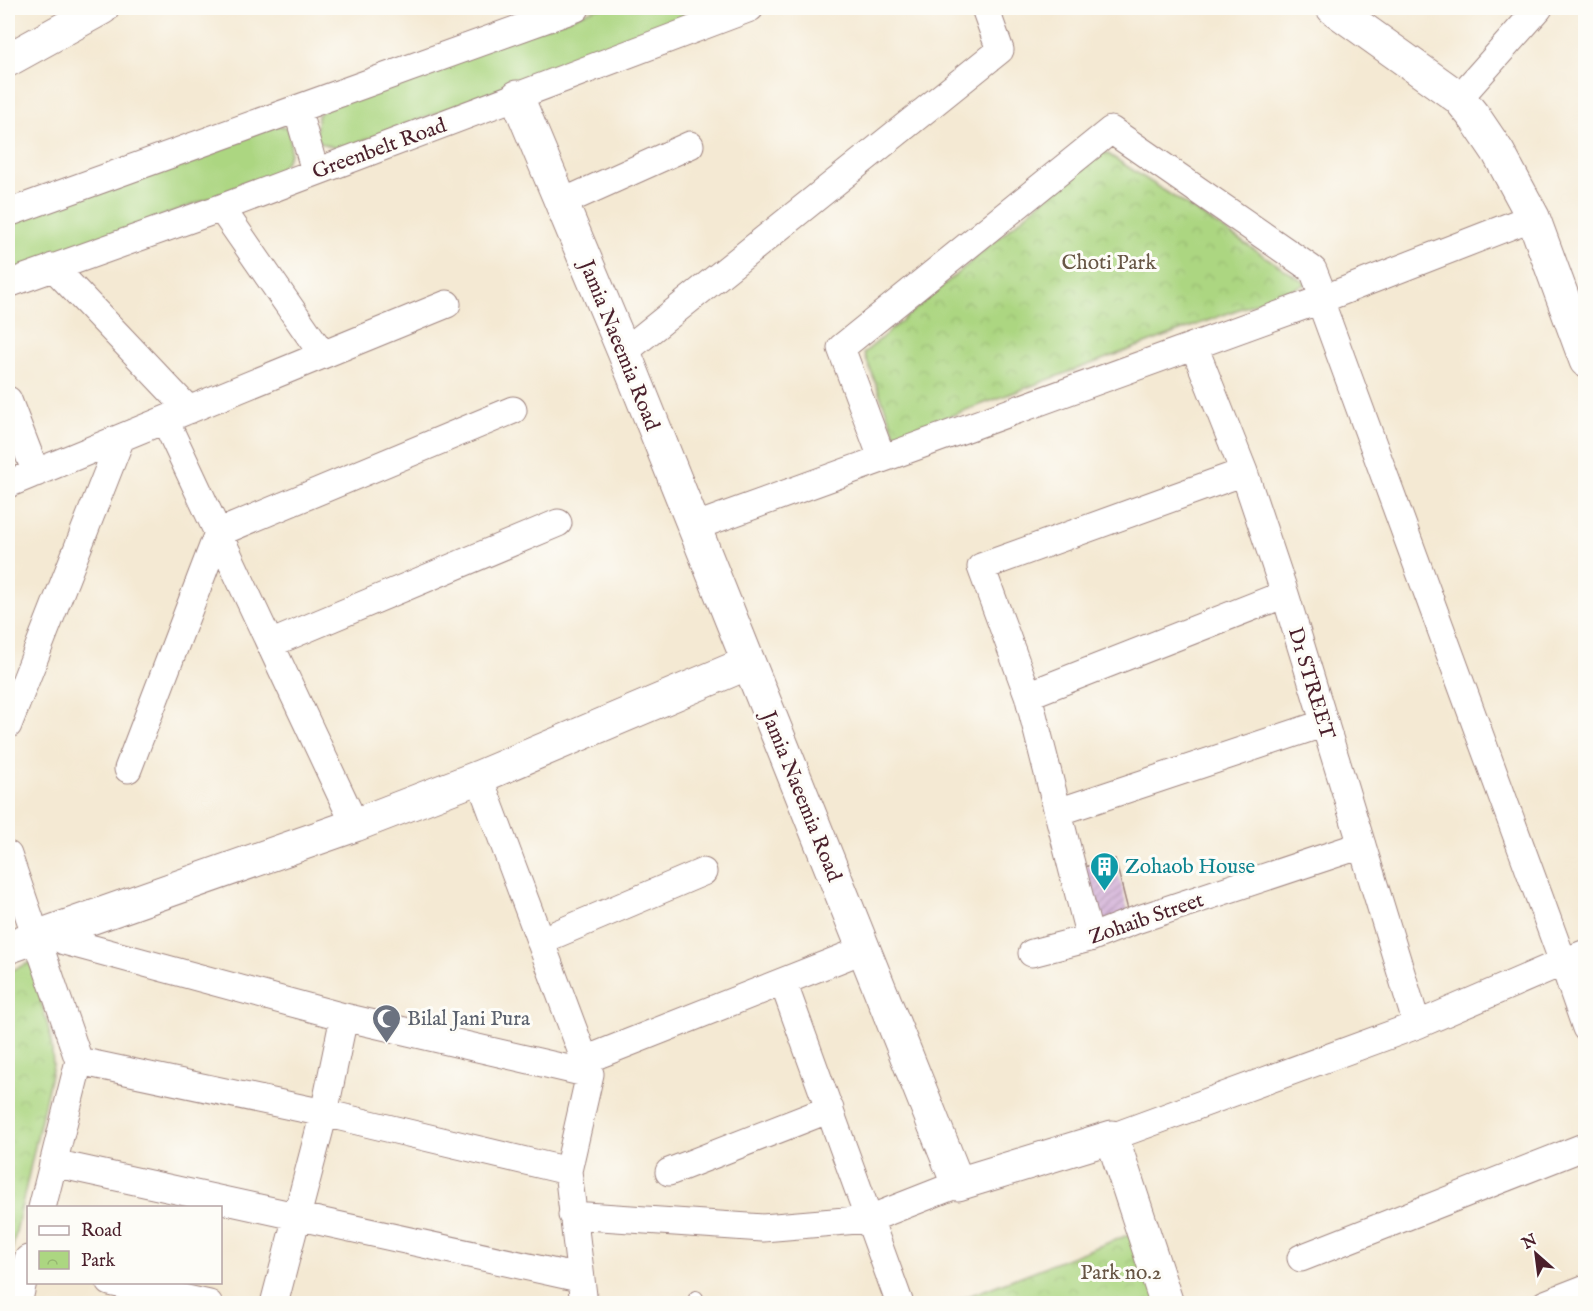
<svg xmlns="http://www.w3.org/2000/svg" width="1593" height="1311" font-family="'IM FELL English',serif">
<style>
.grass{fill:#acd681;stroke:#7b7a56;stroke-width:1.5}
.park{fill:url(#park-crowns);stroke:#7b7a56;stroke-width:1.5}
.building{fill:url(#building-hatch)}
.lines{fill:none;stroke-linecap:round;stroke-linejoin:round}
.service-casing{stroke:#9f847f;stroke-width:16}
.minor-casing{stroke:#9f847f;stroke-width:29}
.tertiary-casing{stroke:#9f847f;stroke-width:35}
.secondary-casing{stroke:#9f847f;stroke-width:35}
.service{stroke:#fff;stroke-width:14}
.minor{stroke:#fff;stroke-width:27}
.tertiary{stroke:#fff;stroke-width:33}
.secondary{stroke:#fff;stroke-width:33}
.labels{text-anchor:middle;stroke-width:6;stroke-linejoin:round;paint-order:stroke}
.street-label{font-size:21px;fill:#4a1f2b;stroke:#fdfcf7}
.park-label{font-size:21px;fill:#675645;stroke:#fdfcf7}
.culture-label{font-size:21px;fill:#0d838f;stroke:#fdfcf7;text-anchor:start}
.worship-label{font-size:21px;fill:#5b616d;stroke:#fdfcf7;text-anchor:start}
</style>
<defs>
<pattern id="park-crowns" width="20" height="18" patternUnits="userSpaceOnUse" patternTransform="scale(1.5)"><rect width="20" height="18" fill="#acd681"/><path d="M2 6a3 3 0 1 1 6 0M12 15a3 3 0 1 1 6 0" fill="none" stroke="#96b770"/></pattern>
<pattern id="building-hatch" width="6" height="6" patternUnits="userSpaceOnUse" patternTransform="scale(1.5)"><rect width="6" height="6" fill="#d3b1d8"/><path d="M-1 1l2-2M0 6l6-6M5 7l2-2" fill="none" stroke="#ad8faf"/></pattern>
</defs>
<rect width="100%" height="100%" fill="#fdfcf7"/>
<filter id="ink" filterUnits="userSpaceOnUse"><feTurbulence type="fractalNoise" baseFrequency=".0167" numOctaves="2"/><feDisplacementMap in="SourceGraphic" scale="12" xChannelSelector="R" yChannelSelector="G"/><feConvolveMatrix kernelMatrix="1 2 1 2 8 2 1 2 1" color-interpolation-filters="sRGB"/></filter>
<filter id="wash" filterUnits="userSpaceOnUse"><feTurbulence type="fractalNoise" baseFrequency=".008" numOctaves="4" result="noise"/><feDisplacementMap in="SourceGraphic" scale="24" xChannelSelector="R" yChannelSelector="G"/><feGaussianBlur stdDeviation="1.35" result="paint"/><feColorMatrix in="noise" values="0 0 0 0 0 0 0 0 0 0 0 0 0 0 0 0 0 1.4 0 .05"/><feComposite in="paint" operator="in"/></filter>
<g filter="url(#wash)">
<rect width="100%" height="100%" fill="#f4e9d3"/>
<path class="grass" d="M598,8H686L684,15L668,27L349,146L333,147L321,143L316,134L318,115L331,105Z
M276,125L288,128C293,150 292,157 276,174L8,273V220Z"/>
<path class="park" d="M1102,150L1307,284L896,436L864,353Z
M31,962L51,1038L53,1065L8,1268V972Z
M1141,1230L1167,1304H948Z"/>
<g id="blocks">
<path class="building" d="M1115,859L1129,914L1093,928L1080,868Z"/>
</g>
</g>
<g filter="url(#ink)">
<use href="#blocks" fill-opacity="0" stroke="#9f847f" stroke-width="1.5"/>
<g class="lines">
<defs>
<path id="service" d="M696,1298L697,1304"/>
<path id="minor" d="M1459,98L1539,8
M297,109L315,171
M561,203L690,145
M221,208L323,355
M8,213L576,8
M53,267L189,410
M8,284L221,208L750,8
M1194,346L1244,472L1285,594L1417,1025
M624,352L1000,50L985,8
M8,400L36,473
M165,420L355,825
M882,458L841,348L1111,130L1313,270L1324,298
M8,484L447,304
M694,527L1320,300
M270,644L558,523
M1028,695L1285,594
M8,725L121,438
M128,769L218,533L513,410
M479,777L590,1074L568,1171L584,1304
M1058,812L1325,723
M8,855L79,1061L42,1208
M50,930L64,941L344,1017L590,1074
M1090,938L1028,695L981,567L1244,472
M540,941L703,872
M1032,953L1090,938L1136,920L1362,845
M1586,953L1563,962L1586,1028
M783,982L900,1304
M585,1060L865,949
M79,1061L324,1113L568,1171
M1112,1137L1417,1025L1563,962L1320,300L1533,217
M53,1163L579,1278
M669,1172L830,1109
M572,1215L763,1228L869,1219L958,1184
M1301,1258L1586,1146
M110,1282L209,1304
M18,1304L28,1259
M274,1304L324,1113L344,1017
M1545,1304L1586,1288"/>
<path id="tertiary" d="M8,60L102,8
M517,97L624,352L958,1184L1112,1137L1167,1304
M8,947L355,825L479,777L748,663"/>
<path id="secondary" d="M1333,8L1459,98L1475,118L1498,152L1533,217L1586,361"/>
</defs>
<use href="#service" class="service-casing"/>
<use href="#minor" class="minor-casing"/>
<use href="#tertiary" class="tertiary-casing"/>
<use href="#secondary" class="secondary-casing"/>
<use href="#service" class="service"/>
<use href="#minor" class="minor"/>
<use href="#tertiary" class="tertiary"/>
<use href="#secondary" class="secondary"/>
</g>
</g>
<defs>
<symbol id="building-pin" viewBox="-11 -11 22 30"><path d="M0 17L-7.5 6A9.5 9.5 0 1 1 7.5 6Z" fill="#0f9aa8" stroke="#fdfcf7"/><path d="M-4-6H4V6H1V3H-1V6H-4ZM-2.5-4.3h1.7v1.8h-1.7ZM.8-4.3h1.7v1.8H.8ZM-2.5-1h1.7V.8h-1.7ZM.8-1h1.7V.8H.8Z" fill="#fff"/></symbol>
<symbol id="mosque-pin" viewBox="-11 -11 22 30"><path d="M0 17L-7.5 6A9.5 9.5 0 1 1 7.5 6Z" fill="#6b7280" stroke="#fdfcf7"/><path d="M3.5-4.9A6 6 0 1 0 3.5 4.9A5 5 0 1 1 3.5-4.9Z" fill="#fff"/></symbol>
</defs>
<g fill-rule="evenodd">
<use href="#building-pin" x="1088" y="850" width="33" height="45"/>
<use href="#mosque-pin" x="370" y="1002" width="33" height="45"/>
</g>
<g class="labels">
<g class="street-label">
<text transform="translate(379 148) rotate(-20)" y="7">Greenbelt Road</text>
<text transform="translate(620 345) rotate(68)" y="7">Jamia Naeemia Road</text>
<text transform="translate(1312 683) rotate(73)" y="7">D1 STREET</text>
<text transform="translate(802 796) rotate(68)" y="7">Jamia Naeemia Road</text>
<text transform="translate(1146 918) rotate(-19)" y="7">Zohaib Street</text>
</g>
<g class="park-label">
<text x="1109" y="269">Choti Park</text>
<text x="1121" y="1279">Park no.2</text>
</g>
<g class="culture-label">
<text x="1125" y="873">Zohaob House</text>
</g>
<g class="worship-label">
<text x="407" y="1025">Bilal Jani Pura</text>
</g>
</g>
<rect width="1593" height="1311" fill="none" stroke="#fdfcf7" stroke-width="30"/>
<rect x="27" y="1206" width="195" height="78" fill="#fdfcf7" stroke="#b5a4a5" stroke-width="1.5"/>
<rect x="39" y="1226" width="30" height="9" fill="#ffffff" stroke="#b5a4a5" stroke-width="1.5"/>
<text x="81" y="1236" font-size="18" fill="#4a1f2b">Road</text>
<rect x="39" y="1251" width="30" height="18" fill="url(#park-crowns)" stroke="#b5a4a5" stroke-width="1.5"/>
<text x="81" y="1266" font-size="18" fill="#4a1f2b">Park</text>
<g transform="translate(1536 1254) rotate(332)" stroke="#fdfcf7" stroke-width="4.5" paint-order="stroke">
<path d="M0-4.5L10 22L0 15L-10 22Z" fill="#4a1f2b"/>
<text y="-9" font-size="16" font-weight="bold" text-anchor="middle" fill="#4a1f2b">N</text>
</g>
</svg>
